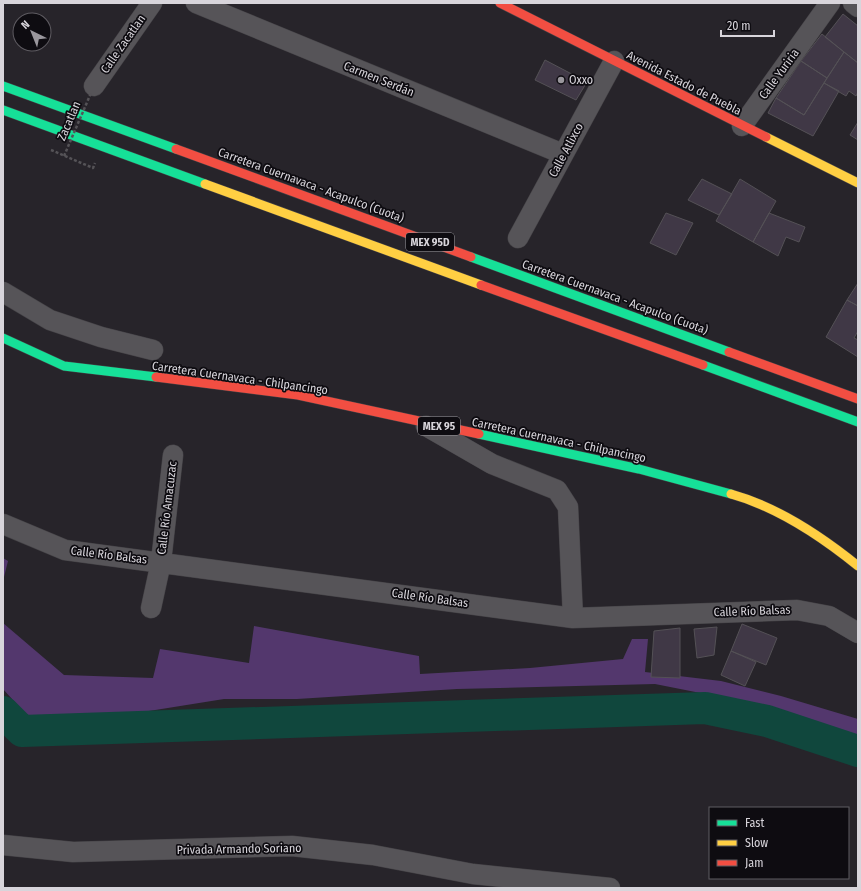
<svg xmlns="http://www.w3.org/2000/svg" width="861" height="891" font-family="'Fira Sans Condensed',sans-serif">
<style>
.forest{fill:#53376d}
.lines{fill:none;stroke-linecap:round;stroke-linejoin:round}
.river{stroke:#10473d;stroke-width:32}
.building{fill:#403846;stroke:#545156}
.street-casing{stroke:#444246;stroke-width:21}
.fast-casing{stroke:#444246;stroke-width:10}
.slow-casing{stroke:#444246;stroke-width:10}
.jam-casing{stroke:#444246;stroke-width:10}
.path{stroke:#555357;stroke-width:2.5;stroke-dasharray:3 2;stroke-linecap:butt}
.street{stroke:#565458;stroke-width:20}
.fast{stroke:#16e098;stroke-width:9}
.slow{stroke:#ffcf43;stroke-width:9}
.jam{stroke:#f24e42;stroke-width:9}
.path-bridge{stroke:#555357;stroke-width:2.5;stroke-dasharray:3 2;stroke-linecap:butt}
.poi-dot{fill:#9a979d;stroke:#0e0c11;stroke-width:1.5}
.labels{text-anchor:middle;stroke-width:3.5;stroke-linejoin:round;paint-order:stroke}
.shield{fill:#0e0c11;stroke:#9b999e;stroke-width:1}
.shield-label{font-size:11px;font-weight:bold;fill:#d8d5db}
.street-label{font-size:12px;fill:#d8d5db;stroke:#0e0c11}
.poi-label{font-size:12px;fill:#d8d5db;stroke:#0e0c11;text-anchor:start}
</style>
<rect width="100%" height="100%" fill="#27242a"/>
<path class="forest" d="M3,558L8,561L3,581Z
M3,623L64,675L153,678L160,649L249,663L254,626L419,656L420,674L530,668L623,659L632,639H648L645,672L721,681L781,696L858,719V747L761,705L655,684L457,689L297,699H224L149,711L30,719L3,689Z"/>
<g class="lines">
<path class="river" d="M3,712L22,731L705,708L767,721L858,751"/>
</g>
<path class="building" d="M843,14L858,26V63L825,37Z
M822,34L844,52L827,78L801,61Z
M844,52L858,63V92L856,96L849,91L846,96L824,83Z
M545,60L587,82L576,100L535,80Z
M801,61L827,78L804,115L776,98Z
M824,83L839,91L813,136L768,113L776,98L804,115Z
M858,122V140L850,135Z
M702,179L732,194L719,215L688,200Z
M740,179L776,201L753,242L716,221Z
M666,213L693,223L676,255L650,243Z
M769,213L805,227L799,242L786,237L778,256L753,242Z
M858,283V306L847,300Z
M847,300L858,306V331L854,338L858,340V357L826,337Z
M742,624L777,638L766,665L731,651Z
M717,627L714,655L697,658L694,629Z
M680,628V678L651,677L654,631Z
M731,651L756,662L745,686L721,675Z"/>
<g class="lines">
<defs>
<path id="street" d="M196,3L563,154
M853,3L858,7
M94,86L152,3
M742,126L830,3
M518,238L614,61
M3,292L50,320L101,337L153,350
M426,426L492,464L557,490L568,507L573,618
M3,524L65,550L573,618L797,610L829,616L858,633
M151,608L161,562L173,455
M3,845L73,852L292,846L373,855L473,874L610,888"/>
<path id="fast" d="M3,86L176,149
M3,110L205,184
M471,257L729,352
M3,338L64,366L156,377
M703,365L858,422
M479,434L639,469L731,494"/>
<path id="slow" d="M766,137L858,183
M205,184L481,285
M731,494C778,507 821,536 858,566"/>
<path id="jam" d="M500,3L766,137
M176,149L471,257
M481,285L703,365
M729,352L858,399
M156,377L298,395L479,434"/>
</defs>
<use href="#street" class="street-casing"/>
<use href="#fast" class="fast-casing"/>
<use href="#slow" class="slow-casing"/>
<use href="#jam" class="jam-casing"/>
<path class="path" d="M51,150L93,168L95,163"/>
<use href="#street" class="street"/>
<use href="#fast" class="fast"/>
<use href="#slow" class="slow"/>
<use href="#jam" class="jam"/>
<path class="path-bridge" d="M64,156L91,93"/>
</g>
<circle class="poi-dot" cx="561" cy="80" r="4"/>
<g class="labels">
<g class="shield">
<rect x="406" y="233" width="48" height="18" rx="3"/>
<rect x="418" y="417" width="42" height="18" rx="3"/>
</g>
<g class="shield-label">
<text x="430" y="246">MEX 95D</text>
<text x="439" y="430">MEX 95</text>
</g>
<g class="street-label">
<text transform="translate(123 44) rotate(-55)" y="4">Calle Zacatlan</text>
<text transform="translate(779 74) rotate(-54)" y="4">Calle Yuriria</text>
<text transform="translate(379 79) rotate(22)" y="4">Carmen Serdán</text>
<text transform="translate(684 83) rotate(27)" y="4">Avenida Estado de Puebla</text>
<text transform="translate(69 121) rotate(-67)" y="4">Zacatlan</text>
<text transform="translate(566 150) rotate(-62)" y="4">Calle Atlixco</text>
<text transform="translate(311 185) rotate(20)" y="4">Carretera Cuernavaca - Acapulco (Cuota)</text>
<text transform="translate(615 297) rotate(20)" y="4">Carretera Cuernavaca - Acapulco (Cuota)</text>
<text transform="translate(240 378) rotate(8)" y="4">Carretera Cuernavaca - Chilpancingo</text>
<text transform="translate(559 440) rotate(12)" y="4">Carretera Cuernavaca - Chilpancingo</text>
<text transform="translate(167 508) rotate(-83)" y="4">Calle Río Amacuzac</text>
<text transform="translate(109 555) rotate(7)" y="4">Calle Río Balsas</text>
<text transform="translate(430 598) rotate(8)" y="4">Calle Río Balsas</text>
<text transform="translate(752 611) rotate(-2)" y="4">Calle Río Balsas</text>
<text transform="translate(239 849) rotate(-1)" y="4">Privada Armando Soriano</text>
</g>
<g class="poi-label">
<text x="569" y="84">Oxxo</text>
</g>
</g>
<rect width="861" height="891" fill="none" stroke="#d8d5db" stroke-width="8"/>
<rect x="709" y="807" width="140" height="72" fill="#0e0c11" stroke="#5f5c62"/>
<rect x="717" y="820" width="20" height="6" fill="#16e098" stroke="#5f5c62"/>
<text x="745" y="827" font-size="12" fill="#d8d5db">Fast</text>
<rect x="717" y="840" width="20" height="6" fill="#ffcf43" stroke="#5f5c62"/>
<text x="745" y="847" font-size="12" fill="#d8d5db">Slow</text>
<rect x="717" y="860" width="20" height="6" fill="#f24e42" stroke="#5f5c62"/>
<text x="745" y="867" font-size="12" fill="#d8d5db">Jam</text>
<g transform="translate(32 32) rotate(317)"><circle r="19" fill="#0e0c11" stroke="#5f5c62"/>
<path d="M0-3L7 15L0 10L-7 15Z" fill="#9a979d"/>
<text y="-6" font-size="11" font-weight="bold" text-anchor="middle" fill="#d8d5db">N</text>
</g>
<path d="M721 30v6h53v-6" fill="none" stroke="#d8d5db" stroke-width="2"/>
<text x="727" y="30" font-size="12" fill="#d8d5db" stroke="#0e0c11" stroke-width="3" paint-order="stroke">20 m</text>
</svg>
